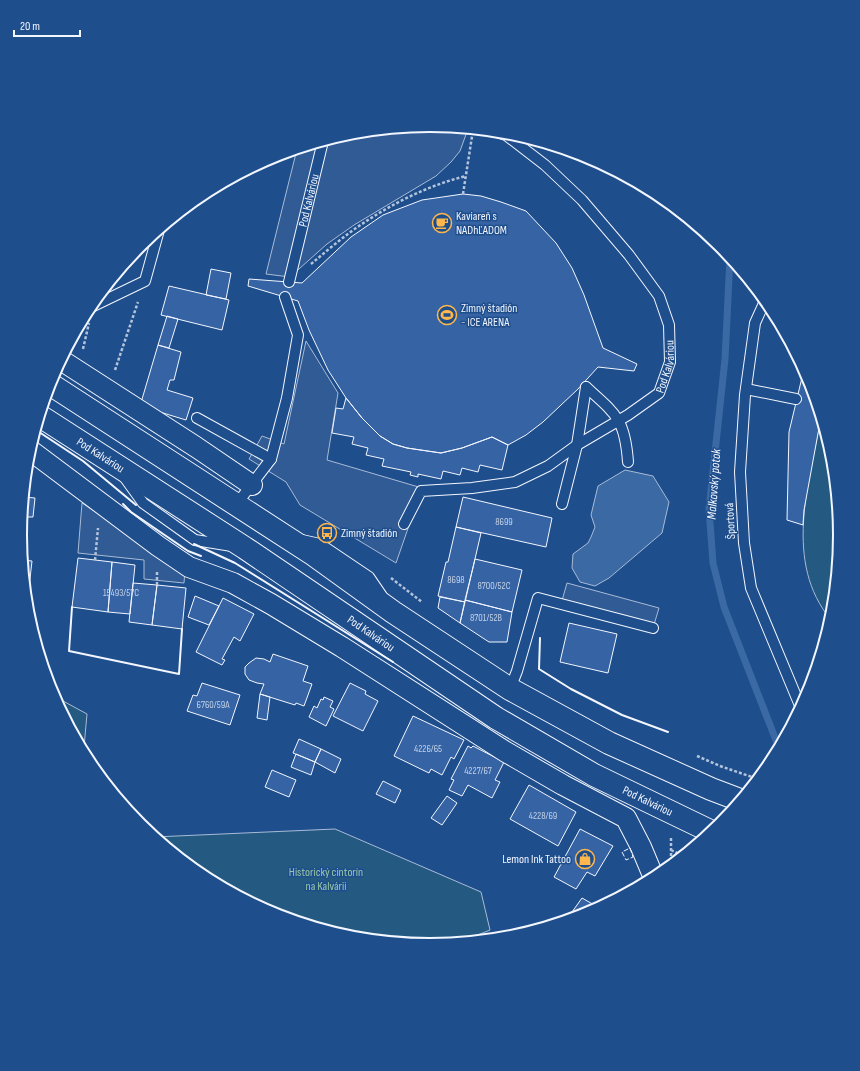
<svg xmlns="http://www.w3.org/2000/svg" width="860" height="1071" font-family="'Sofia Sans Condensed',sans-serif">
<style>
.green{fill:#245a82;stroke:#a8bbd7}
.parking{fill:#305b95;stroke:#a8bbd7}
.water{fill:#3b69a3;stroke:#a8bbd7}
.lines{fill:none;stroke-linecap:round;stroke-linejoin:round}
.stream{stroke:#3b69a3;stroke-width:7}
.building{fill:#3563a3;stroke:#f2f6ff}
.service-casing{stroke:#f2f6ff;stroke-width:12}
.minor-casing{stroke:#f2f6ff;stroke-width:22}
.primary-casing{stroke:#f2f6ff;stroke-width:24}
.path{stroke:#b3c4dc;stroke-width:2.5;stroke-dasharray:3 2;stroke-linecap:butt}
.service{stroke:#1f4e8c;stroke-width:10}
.minor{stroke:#1f4e8c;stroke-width:20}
.primary{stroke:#1f4e8c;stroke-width:22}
.fence{stroke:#f2f6ff;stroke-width:1;stroke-dasharray:5 2;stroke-linecap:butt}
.wall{stroke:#f2f6ff;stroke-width:2}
.labels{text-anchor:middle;stroke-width:3;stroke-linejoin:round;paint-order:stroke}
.number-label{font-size:10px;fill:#c3d1e8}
.street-label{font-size:12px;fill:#f2f6ff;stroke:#1f4e8c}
.poi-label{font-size:12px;fill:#f2f6ff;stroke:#1f4e8c;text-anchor:start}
.park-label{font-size:12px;fill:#97c8a6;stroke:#1f4e8c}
.water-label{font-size:13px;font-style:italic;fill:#f2f6ff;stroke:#1f4e8c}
.rim{fill:none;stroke:#f2f6ff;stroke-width:2}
</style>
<rect width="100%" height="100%" fill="#1f4e8c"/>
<path class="green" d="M821,417L832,456L840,536L831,620C783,562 809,484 821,417Z
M52,695L87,714L84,747L81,748Z
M335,829L481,892L490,930L458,943L430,945L350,938L273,914L202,876L154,837Z"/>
<path class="parking" d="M430,126L468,129L460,151L451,162L436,176L354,225L327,244L290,277L266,274L297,149L350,133Z
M306,341L338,393L327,460L422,488L396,563L300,505L286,482L249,459L262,436L284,444Z
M82,503L185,571L184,583L144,579V560L78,553Z
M567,583L659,608L653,628L561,604Z"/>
<path class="water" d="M625,470L653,476L669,502L662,533L609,578L595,586L580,582L572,568L573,554L588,543L591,537L595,527L591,515L598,486Z"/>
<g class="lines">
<path class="stream" d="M730,257L725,359L709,509L713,563L724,607L779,748"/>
</g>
<path class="building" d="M463,194L481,196L501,202L526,211L556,243L572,268L584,295L603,348L637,364L634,371L598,367L578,389L543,422L526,435L508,445L492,437L462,448L441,453L407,448L393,444L380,436L362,418L346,398L328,370L309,330L298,301L248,286L249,279L302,283L351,237L383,215L422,200Z
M211,269L231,273L226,299L206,295Z
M169,286L229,300L222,330L161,315Z
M167,316L178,319L169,348L158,345Z
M158,345L181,352L174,380H170L167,390L193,398L186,420L140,406Z
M804,369L809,379L821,417L804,510L803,525L787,520L789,432Z
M346,398L362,418L380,436L393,444L407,448L441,453L462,448L492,437L508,445L502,470L480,465L478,472L462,468L460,475L443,471L441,479L418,474V477L410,475L411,472L382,466L384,459L366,455L368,448L352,444L354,437L332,433L336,408L343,409Z
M24,497L35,498L33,517H26L24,534H20V536Z
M463,497L552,518L546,547L456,527Z
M456,527L481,533L465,602L438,596L446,562H448Z
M78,558L112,562L108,612L72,607Z
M475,559L522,570L512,612L465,600Z
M22,560L32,561L28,596H26Z
M112,562L135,565L130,614L108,612Z
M133,583L157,585L152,625L129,622Z
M157,585L186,588L182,629L152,625Z
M195,596L219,606L209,625L188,617Z
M440,597L465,602L460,623L438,608Z
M223,598L254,614L240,641L234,637L222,659L225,660L222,665L196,652Z
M465,600L512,612L507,642H489L460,623Z
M569,623L617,634L608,673L560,662Z
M273,654L308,666L303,681L312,684L304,706L296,703L295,705L260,694L264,684L257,683L249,680L245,674V667L249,663L256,658L264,659L270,662Z
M202,683L240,695L230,725L187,711L193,695L197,696Z
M350,683L366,691L365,694L378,701L363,731L333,716Z
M260,694L270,697L267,720L257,718Z
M324,697L333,701L330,707L334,709L326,726L309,717L314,706L317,708L321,699L323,700Z
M413,716L464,740L454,759L451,757L442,775L431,769L429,773L394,756Z
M299,739L321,749L315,762L293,753Z
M468,746L471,748L473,746L504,762L495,780L500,782L492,798L468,785L462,796L449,790L454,780L451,779Z
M321,749L341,759L335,773L315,762Z
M296,754L315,762L311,775L291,767Z
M272,770L296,780L289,797L265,787Z
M383,781L401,790L395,803L376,794Z
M529,785L576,812L558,846L510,819Z
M447,796L457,803L442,825L431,818Z
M580,829L613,846L595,876L587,872L576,889L554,877Z
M582,898L596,906L592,911L579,917L572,912Z"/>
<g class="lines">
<defs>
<g id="service">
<path id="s1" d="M289,282L323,141"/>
<path d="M765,301L755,323L745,395L740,472L744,543L751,588L801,708"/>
<path d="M89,308L145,281L159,230"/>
<path d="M586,387C616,414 625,419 628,462"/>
<path d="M746,389L796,399"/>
<path d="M197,418L271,459"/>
<path d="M125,478L143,503L195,540L232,546"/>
<path d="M562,504L577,445L586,387"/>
<path d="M236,505L271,459L287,398L298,335L285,297"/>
<path id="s2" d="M404,524L421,491L472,488L515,482L548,466L577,445L628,415L659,393L670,362L669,325L659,296L629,255L582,200L545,165L506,135L497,132"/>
<path d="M302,540L320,544L369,577L382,596"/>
<path d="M510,689L517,671L538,598L653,628"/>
</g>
<path id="minor" d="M61,360L196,447L252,485
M30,450L158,546L189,567L233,583L271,604L342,647L506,752L563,785L626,818L641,847L654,878"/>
<g id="primary">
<path d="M50,384L314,555L393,612L510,689L609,743L711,789L740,800"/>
<path id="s3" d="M40,416L245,548L496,718L594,775L712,832"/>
</g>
</defs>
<use href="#service" class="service-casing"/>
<use href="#minor" class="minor-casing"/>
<use href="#primary" class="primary-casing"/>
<path class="path" d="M463,194L473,130
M311,264C328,250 346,234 365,222C395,202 430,185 466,176
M83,349L89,323
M115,370L138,302
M95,560L98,528
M391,578L422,602
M157,585V570
M697,756L720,766
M720,766L758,779
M671,850L683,856
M671,861V836"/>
<use href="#service" class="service"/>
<use href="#minor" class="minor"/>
<use href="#primary" class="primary"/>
<path class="fence" d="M630,848L633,857L626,860L622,852Z"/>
<path class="wall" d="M36,430L83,461L136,505
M123,504L131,512L188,551L201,556
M194,544L235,563L393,662
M72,607L69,651L179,674L182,629
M540,638L539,669L571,689L622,715L668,732"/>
</g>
<defs>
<symbol id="cafe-ring" viewBox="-11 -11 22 22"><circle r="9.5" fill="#1f4e8c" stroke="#ffb74d" stroke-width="1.5"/><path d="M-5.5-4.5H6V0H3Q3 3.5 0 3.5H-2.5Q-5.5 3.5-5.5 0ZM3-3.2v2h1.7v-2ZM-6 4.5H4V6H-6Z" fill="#ffb74d"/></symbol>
<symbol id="stadium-ring" viewBox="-11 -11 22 22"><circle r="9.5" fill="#1f4e8c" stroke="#ffb74d" stroke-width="1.5"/><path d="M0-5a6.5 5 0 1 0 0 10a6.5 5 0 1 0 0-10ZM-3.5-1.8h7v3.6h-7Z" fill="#ffb74d"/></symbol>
<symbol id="bus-ring" viewBox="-11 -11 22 22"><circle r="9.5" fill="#1f4e8c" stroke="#ffb74d" stroke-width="1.5"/><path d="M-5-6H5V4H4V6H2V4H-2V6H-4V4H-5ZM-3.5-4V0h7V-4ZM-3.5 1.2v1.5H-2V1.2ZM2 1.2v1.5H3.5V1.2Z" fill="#ffb74d"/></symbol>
<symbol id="shop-ring" viewBox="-11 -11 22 22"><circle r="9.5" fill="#1f4e8c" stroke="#ffb74d" stroke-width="1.5"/><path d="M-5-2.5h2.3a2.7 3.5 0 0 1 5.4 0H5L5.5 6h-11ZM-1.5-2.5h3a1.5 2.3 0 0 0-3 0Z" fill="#ffb74d"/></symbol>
</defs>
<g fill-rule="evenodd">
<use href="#cafe-ring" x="431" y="212" width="22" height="22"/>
<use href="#stadium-ring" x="436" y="304" width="22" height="22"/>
<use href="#bus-ring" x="316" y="522" width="22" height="22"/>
<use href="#shop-ring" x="574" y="848" width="22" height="22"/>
</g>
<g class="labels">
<g class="number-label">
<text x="504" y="525">8699</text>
<text x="456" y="583">8698</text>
<text x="494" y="589">8700/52C</text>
<text x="121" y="596">15493/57C</text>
<text x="486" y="621">8701/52B</text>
<text x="213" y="708">6760/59A</text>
<text x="428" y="752">4226/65</text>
<text x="478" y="774">4227/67</text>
<text x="543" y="819">4228/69</text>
</g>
<g class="street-label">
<text dy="4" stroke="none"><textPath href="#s1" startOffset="84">Pod Kalváriou</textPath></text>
<text dy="4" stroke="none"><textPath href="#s2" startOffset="329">Pod Kalváriou</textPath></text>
<text dy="4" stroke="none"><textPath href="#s3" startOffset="72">Pod Kalváriou</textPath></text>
<text transform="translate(730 521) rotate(-93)" y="4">Športová</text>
<text dy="4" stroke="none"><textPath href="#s3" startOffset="396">Pod Kalváriou</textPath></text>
<text dy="4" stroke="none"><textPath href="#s3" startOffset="720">Pod Kalváriou</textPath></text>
</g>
<g class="poi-label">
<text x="456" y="220">Kaviareň s<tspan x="456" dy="14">NADhĽADOM</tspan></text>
<text x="461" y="312">Zimný štadión<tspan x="461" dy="14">- ICE ARENA</tspan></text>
<text x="341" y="537">Zimný štadión</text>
<text x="571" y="863" text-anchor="end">Lemon Ink Tattoo</text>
</g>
<g class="park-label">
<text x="326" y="876">Historický cintorín<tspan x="326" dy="14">na Kalvárii</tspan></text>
</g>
<g class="water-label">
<text transform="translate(713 484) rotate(-86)" y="5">Malkovský potok</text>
</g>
</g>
<path d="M0 0H860V1071H0ZM27 535a403 403 0 1 1 806 0a403 403 0 1 1-806 0Z" fill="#1f4e8c" fill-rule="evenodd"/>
<path class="rim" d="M27 535a403 403 0 1 1 806 0a403 403 0 1 1-806 0Z"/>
<path d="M14 30v6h66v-6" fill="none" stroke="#f2f6ff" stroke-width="2"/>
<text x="20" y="30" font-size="12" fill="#f2f6ff" stroke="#1f4e8c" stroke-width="3" paint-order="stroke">20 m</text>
</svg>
